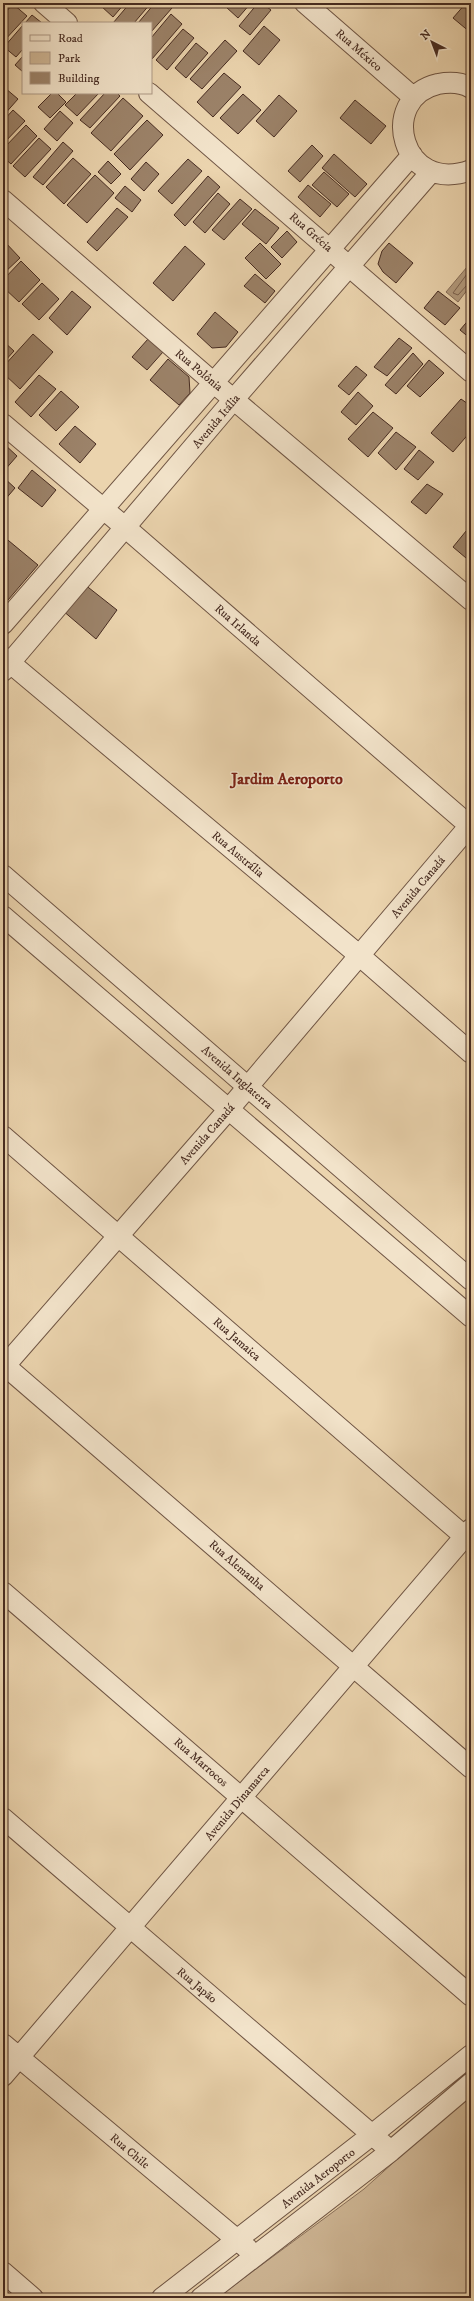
<svg xmlns="http://www.w3.org/2000/svg" width="474" height="2301" font-family="'IM FELL DW Pica',serif">
<style>
.green{fill:#cfb796;stroke:#8a715c}
.water{fill:#b39b7e;stroke:#876e59}
.lines{fill:none;stroke-linecap:round;stroke-linejoin:round}
.shore{stroke:#7c6350;stroke-width:1}
.building{fill:#9c836a;stroke:#462b21}
.minor-casing{stroke:#6f5544;stroke-width:22}
.minor{stroke:#f2e3ca;stroke-width:20}
.labels{text-anchor:middle;stroke-width:3;stroke-linejoin:round;paint-order:stroke}
.street-label{font-size:12px;fill:#462b21;stroke:#f2e3ca}
.district-label{font-size:16px;font-weight:bold;fill:#7a1f14;stroke:#f2e3ca}
</style>
<rect width="100%" height="100%" fill="#ebd4ae"/>
<filter id="stains"><feTurbulence type="fractalNoise" baseFrequency=".005" numOctaves="4"/><feColorMatrix values="0 0 0 0 .2 0 0 0 0 .09 0 0 0 0 .02 0 0 0 .5 -.17"/></filter>
<radialGradient id="worn" r=".72"><stop offset=".6" stop-color="#630" stop-opacity="0"/><stop offset="1" stop-color="#630" stop-opacity=".3"/></radialGradient>
<path class="green" d="M471,2093V2298H217L364,2189Z"/>
<path class="water" d="M467,267L471,270V285L458,302L446,292Z"/>
<g class="lines">
<path class="shore" d="M471,273L467,274L453,293L458,295L467,285L471,283"/>
</g>
<path class="building" d="M104,3H125L113,17L101,6Z
M130,3H151L134,23H113Z
M155,3H166L172,8L151,32V23H138Z
M230,3H251L238,18L226,7Z
M258,3H262L271,10L250,35L239,26Z
M466,3H471V33L453,18Z
M13,4L27,16L3,42V15Z
M171,14L182,24L152,59L151,38Z
M32,15L42,23H25Z
M23,25V49L16,57L4,47Z
M264,26L280,40L259,65L243,51Z
M183,29L194,38L167,70L156,60Z
M225,40L237,51L202,89L190,79Z
M196,43L208,53L186,78L175,68Z
M23,56V72L15,65Z
M224,73L241,87L213,117L197,102Z
M5,88L18,99L3,116V91Z
M52,93H57L66,102L50,118L38,107Z
M77,93H99L77,116L65,105Z
M105,93H117L120,96L90,128L80,120Z
M243,94L261,110L238,134L220,118Z
M279,95L297,111L274,137L256,121Z
M123,98L143,116L111,151L91,133Z
M355,100L386,126L371,144L340,118Z
M13,110L25,121L3,144V121Z
M60,111L73,123L57,141L44,129Z
M147,120L163,135L130,170L114,154Z
M26,125L37,136L11,164L3,157V149Z
M39,138L51,149L25,177L13,166Z
M63,142L73,151L43,185L33,177Z
M312,145L323,156L300,182L288,171Z
M334,154L367,184L355,197L322,168Z
M73,158L91,174L64,204L46,187Z
M188,159L202,171L172,204L158,191Z
M108,161L121,174L111,184L98,172Z
M146,162L159,174L144,191L131,179Z
M324,172L349,194L337,207L312,185Z
M95,175L114,193L87,223L67,205Z
M208,176L220,187L185,226L174,215Z
M308,185L331,204L320,217L298,197Z
M125,186L141,200L132,212L115,198Z
M218,193L230,204L205,233L193,222Z
M240,199L252,209L224,240L212,230Z
M117,208L128,217L97,251L87,242Z
M255,209L279,228L266,244L242,224Z
M287,231L297,242L282,258L271,247Z
M4,241L20,258L3,274V242Z
M260,243L281,264L266,279L245,258Z
M389,243L413,263L396,283L383,272L378,264L382,251Z
M185,246L205,264L173,301L153,283Z
M21,261L40,280L19,302L3,287V280Z
M255,274L275,291L265,303L244,286Z
M42,283L59,299L39,320L22,304Z
M72,291L91,307L67,335L49,318Z
M438,291L460,308L445,325L424,308Z
M215,312L238,332L226,347L212,348L197,334Z
M471,317V339L460,330Z
M33,334L53,352L20,389L3,373V367Z
M399,338L412,348L387,376L374,367Z
M148,339L163,352L147,370L132,357Z
M3,341L14,351L3,363Z
M413,353L423,364L396,394L385,385Z
M168,359L189,377L190,393L179,405L150,380Z
M429,360L444,373L420,397L407,386Z
M356,366L367,375L349,395L338,386Z
M39,375L56,389L31,417L15,402Z
M61,391L79,407L56,431L39,415Z
M358,392L373,406L356,425L341,412Z
M461,399L471,406V431L453,452L431,433Z
M373,412L393,428L368,457L348,439Z
M75,426L96,444L80,463L59,444Z
M396,432L416,447L396,470L378,453Z
M3,443L17,456L3,472Z
M419,450L434,462L418,480L404,469Z
M32,470L56,490L42,507L18,488Z
M3,477L15,488L3,502Z
M427,484L443,494L426,514L411,502Z
M471,525V553L466,558L453,547Z
M3,536L38,565L8,600L3,595Z
M84,584L117,610L96,639L62,610Z"/>
<g class="lines">
<defs>
<path id="minor" d="M44,3L67,23
M305,3L413,97
M471,88C461,82 449,82 438,84C377,98 401,196 471,170
M149,93L471,372
M3,200L214,383L471,600
M3,424L126,528L471,827
M3,624L412,155
M3,657L360,956L471,1053
M3,671L234,399L431,172
M3,875L471,1280
M3,916L471,1317
M3,1136L471,1542
M3,1364L471,1768
M3,1368L229,1109L471,824
M3,1592L471,1996
M3,1818L391,2151
M3,2044L248,2249
M3,2076L471,1529
M3,2272L33,2298
M162,2298L373,2134L471,2055
M201,2298L391,2151L471,2083"/>
</defs>
<use href="#minor" class="minor-casing"/>
<use href="#minor" class="minor"/>
</g>
<g class="labels">
<g class="street-label">
<text transform="translate(359 50) rotate(41)" y="4">Rua México</text>
<text transform="translate(311 232) rotate(41)" y="4">Rua Grécia</text>
<text transform="translate(199 370) rotate(40)" y="4">Rua Polônia</text>
<text transform="translate(216 421) rotate(-50)" y="4">Avenida Itália</text>
<text transform="translate(238 625) rotate(41)" y="4">Rua Irlanda</text>
<text transform="translate(238 854) rotate(40)" y="4">Rua Austrália</text>
<text transform="translate(418 887) rotate(-50)" y="4">Avenida Canadá</text>
<text transform="translate(237 1077) rotate(41)" y="4">Avenida Inglaterra</text>
<text transform="translate(207 1134) rotate(-49)" y="4">Avenida Canadá</text>
<text transform="translate(237 1339) rotate(41)" y="4">Rua Jamaica</text>
<text transform="translate(237 1565) rotate(41)" y="4">Rua Alemanha</text>
<text transform="translate(201 1762) rotate(41)" y="4">Rua Marrocos</text>
<text transform="translate(237 1803) rotate(-50)" y="4">Avenida Dinamarca</text>
<text transform="translate(197 1985) rotate(40)" y="4">Rua Japão</text>
<text transform="translate(130 2151) rotate(40)" y="4">Rua Chile</text>
<text transform="translate(318 2178) rotate(-38)" y="4">Avenida Aeroporto</text>
</g>
<g class="district-label">
<text x="287" y="784">Jardim Aeroporto</text>
</g>
</g>
<rect width="474" height="2301" fill="none" stroke="#ebd4ae" stroke-width="16"/>
<rect x="4" y="4" width="466" height="2293" fill="none" stroke="#462b21" stroke-width="2"/>
<rect x="8" y="8" width="458" height="2285" fill="none" stroke="#462b21"/>
<rect x="22" y="22" width="130" height="72" fill="#f2e3ca" stroke="#ad9986"/>
<rect x="30" y="35" width="20" height="6" fill="#f2e3ca" stroke="#ad9986"/>
<text x="58" y="42" font-size="12" fill="#462b21">Road</text>
<rect x="30" y="52" width="20" height="12" fill="#cfb796" stroke="#ad9986"/>
<text x="58" y="62" font-size="12" fill="#462b21">Park</text>
<rect x="30" y="72" width="20" height="12" fill="#9c836a" stroke="#ad9986"/>
<text x="58" y="82" font-size="12" fill="#462b21">Building</text>
<g transform="translate(432 42) rotate(318)" stroke="#f2e3ca" stroke-width="3" paint-order="stroke">
<path d="M0-3L7 15L0 10L-7 15Z" fill="#462b21"/>
<text y="-6" font-size="11" font-weight="bold" text-anchor="middle" fill="#462b21">N</text>
</g>
<rect width="100%" height="100%" filter="url(#stains)"/>
<rect width="100%" height="100%" fill="url(#worn)"/>
</svg>
